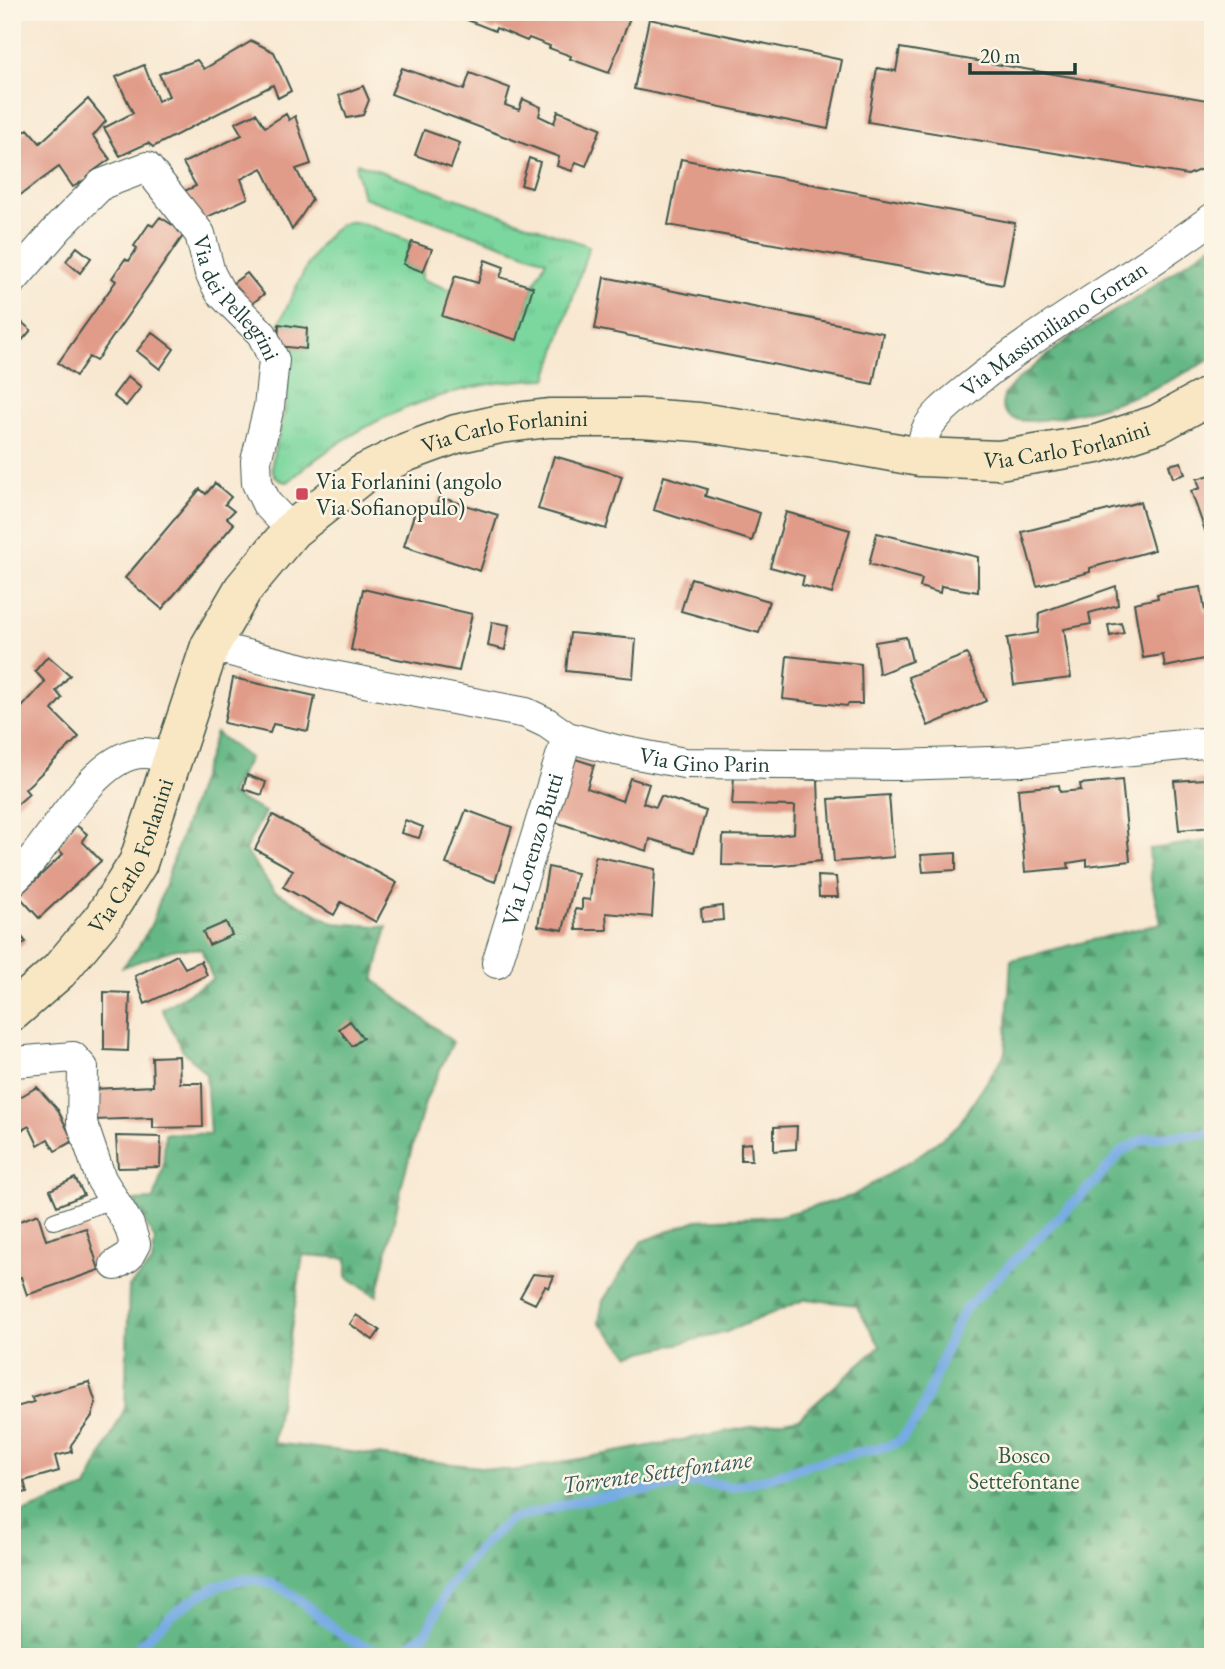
<svg xmlns="http://www.w3.org/2000/svg" width="1225" height="1669" font-family="'EB Garamond',serif">
<style>
.grass{fill:url(#grass-tufts);stroke:#4e8a69;stroke-width:2}
.forest{fill:url(#forest-firs);stroke:#427a5c;stroke-width:2}
.lines{fill:none;stroke-linecap:round;stroke-linejoin:round}
.stream{stroke:#76abe3;stroke-width:10}
.building{fill:#e19b89}
.service-casing{stroke:#40574c;stroke-width:18}
.minor-casing{stroke:#40574c;stroke-width:32}
.secondary-casing{stroke:#40574c;stroke-width:41}
.service{stroke:#fff;stroke-width:16}
.minor{stroke:#fff;stroke-width:30}
.secondary{stroke:#f9e7c3;stroke-width:38}
.poi-dot{fill:#d1495b;stroke:#fcf5e5;stroke-width:2.5}
.labels{text-anchor:middle;stroke-width:5;stroke-linejoin:round;paint-order:stroke}
.street-label{font-size:23px;fill:#1f3d34;stroke:#fcf5e5}
.poi-label{font-size:23px;fill:#1f3d34;stroke:#fcf5e5;text-anchor:start}
.park-label{font-size:23px;fill:#325c49;stroke:#fcf5e5}
.water-label{font-size:24px;font-style:italic;fill:#355860;stroke:#fcf5e5}
</style>
<defs>
<pattern id="grass-tufts" width="24" height="20" patternUnits="userSpaceOnUse" patternTransform="scale(1.75)"><rect width="24" height="20" fill="#7cd79e"/><path d="M3 7l-1-3M5 7V3M7 7l1-3M15 17l-1-3M17 17v-4M19 17l1-3" fill="none" stroke="#6bb989"/></pattern>
<pattern id="forest-firs" width="22" height="20" patternUnits="userSpaceOnUse" patternTransform="scale(1.75)"><rect width="22" height="20" fill="#65b885"/><path d="M5 1l3.5 6h-7zM16 11l3.5 6h-7z" fill="#53976e"/></pattern>
</defs>
<rect width="100%" height="100%" fill="#fcf5e5"/>
<filter id="ink" filterUnits="userSpaceOnUse"><feTurbulence type="fractalNoise" baseFrequency=".0143" numOctaves="2"/><feDisplacementMap in="SourceGraphic" scale="14" xChannelSelector="R" yChannelSelector="G"/><feConvolveMatrix kernelMatrix="1 2 1 2 8 2 1 2 1" color-interpolation-filters="sRGB"/></filter>
<filter id="wash" filterUnits="userSpaceOnUse"><feTurbulence type="fractalNoise" baseFrequency=".00686" numOctaves="4" result="noise"/><feDisplacementMap in="SourceGraphic" scale="28" xChannelSelector="R" yChannelSelector="G"/><feGaussianBlur stdDeviation="1.57" result="paint"/><feColorMatrix in="noise" values="0 0 0 0 0 0 0 0 0 0 0 0 0 0 0 0 0 1.4 0 .05"/><feComposite in="paint" operator="in"/></filter>
<g filter="url(#wash)">
<rect width="100%" height="100%" fill="#f8e8d1"/>
<path class="grass" d="M357,163L589,246L547,379C452,380 358,419 288,482C260,481 277,443 281,427C284,414 287,401 288,388C289,372 286,360 278,346L306,349L307,329L279,324C291,300 322,218 354,222C373,225 394,236 412,242L403,264L423,272L421,279L451,290L517,339L533,287L546,260L363,197L356,169Z"/>
<path class="forest" d="M1213,244V358C1190,370 1168,383 1145,392C1119,402 1036,429 1013,418C1007,416 1005,411 1002,406L1004,395L1014,383L1065,341L1138,297Z
M216,733L249,758L230,795L265,812L245,850L274,891L334,923L387,927L374,980L453,1042L426,1099L404,1176L377,1296L347,1277V1258L303,1255L273,1443L514,1471L799,1418L880,1346L856,1305L806,1299L724,1333L630,1355L599,1322L603,1301L641,1242L697,1220L779,1216L852,1196L918,1156L957,1127L1005,1054L1011,960L1161,923L1151,880L1149,849L1213,840V1657H12V1517L86,1488L125,1408L129,1287L152,1263L155,1240L134,1201L154,1200L163,1168L165,1133L210,1134L206,1074L182,1049L162,1009L213,979L201,949H175L123,967L139,946L152,923Z"/>
<g class="lines">
<path class="stream" d="M129,1657C163,1621 224,1558 279,1587C305,1600 324,1623 348,1639C361,1647 378,1651 393,1657
M396,1657L427,1632L448,1588L482,1545L511,1519L582,1500L698,1482L732,1487L775,1476L806,1465L892,1445L901,1440L919,1417L953,1331L965,1309L1094,1183L1122,1151L1146,1138L1213,1133"/>
</g>
<g id="blocks">
<path class="building" d="M470,12H632L609,73L570,59L571,56L549,48L550,46L529,38L527,41L496,28L495,31L467,20Z
M649,19L842,60L828,129L634,89Z
M252,41L274,52L291,91L278,98L273,85L153,147L148,143L120,156L104,128L133,113L116,77L144,65L158,101L169,96L159,74L197,60L204,69Z
M900,48L1213,101V164L1188,175L868,122L877,68L896,71Z
M402,68L464,90L470,73L510,88L505,105L519,110L523,99L541,107L539,116L554,123L558,111L601,128L586,166L576,162L572,171L557,166L559,157L391,94Z
M363,86L369,100L363,115L347,118L339,95Z
M88,99L106,121L93,136L110,159L92,172L94,174L73,187L59,167L12,201V141L28,129L40,143Z
M256,113L265,127L286,114L289,120L295,116L311,164L296,169L312,200L292,230L262,168L241,179L248,198L201,220L182,192L196,186L183,163L242,135L235,123Z
M424,130L460,143L451,168L415,155Z
M529,158L540,162L532,188L521,185Z
M681,159L1015,223L1003,285L668,225Z
M160,217L185,233L96,361L89,357L76,376L58,363L116,281L112,278L125,259L129,261L137,248L134,246L149,224L153,226Z
M412,242L432,249L423,272L403,264Z
M77,247L91,258L80,273L66,261Z
M485,260L504,267L500,277L533,287L517,340L442,316L455,276L478,283Z
M247,273L264,294L248,307L229,286Z
M604,277L883,333L873,384L595,329Z
M12,314L31,330L12,352Z
M279,324L307,328L306,349L278,346Z
M152,332L174,349L160,369L137,351Z
M128,376L141,387L126,406L113,396Z
M554,456L622,476L606,529L538,509Z
M1181,462L1185,474L1173,478L1169,465Z
M1213,474V534L1207,536L1191,491L1200,488L1197,479Z
M664,476L707,489L705,496L760,513L752,541L654,510Z
M215,483L231,497L225,504L234,511L227,518L234,524L162,609L125,578L200,489L206,494Z
M439,497L498,515L480,571L404,546L417,505L435,511Z
M1140,502L1154,550L1090,568V572L1037,586L1022,532Z
M786,512L850,530L832,594L802,585L804,576L770,567Z
M877,533L978,557V592L941,586L940,593L920,587L922,579L869,564Z
M691,578L769,601L759,633L681,611Z
M1116,586L1118,605L1089,613L1091,624L1064,629L1071,678L1014,685L1007,638L1038,633L1039,613Z
M1201,587L1205,612L1209,611L1213,636V657L1165,667L1163,655L1143,658L1134,603L1158,598L1157,594Z
M363,589L472,614L459,671L351,650Z
M492,622L509,625L505,650L488,646Z
M1121,623L1124,633L1110,636L1108,625Z
M570,633L636,639L633,678L566,671Z
M906,637L912,661L879,674L875,642Z
M967,654L986,701L928,726L908,677Z
M48,656L70,675L56,691L62,698L52,710L79,737L25,789L29,794L12,809V718L45,682L35,671Z
M787,656L861,664L862,704H848L847,706L783,699Z
M233,678L315,696L308,731L273,724L270,733L224,723Z
M569,757L594,765L587,788L622,801L630,778L649,784L643,803L656,807L661,796L706,811L694,852L650,839L647,851L552,821Z
M1213,770V827L1179,830L1174,781L1205,779L1204,771Z
M247,775L266,782L262,795L243,789Z
M734,777L818,780L821,861L773,866L722,865L723,835L772,836L794,833L795,806L732,805Z
M1122,780L1130,861L1087,866V860L1068,863L1069,868L1025,872L1018,789L1059,785L1060,792L1081,790L1080,784Z
M889,795L894,857L834,862L829,799Z
M466,810L512,827L495,882L446,864Z
M273,815L397,883L376,922L341,902L334,915L283,887L293,870L255,849Z
M405,820L423,827L419,838L401,833Z
M75,824L87,834L82,841L101,861L39,918L19,896L63,854L57,848Z
M956,853V870L923,872L921,855Z
M595,856L655,869L652,917L606,913L607,930H576L575,909L582,910V899L590,900Z
M548,867L577,873L563,930L538,926Z
M818,876L836,877L838,897H819Z
M722,906L723,920L702,922L701,909Z
M226,922L232,935L209,945L203,932Z
M16,930L26,942L15,948L12,945V932Z
M177,955L185,968L201,961L207,975L145,1004L135,976Z
M104,992L130,993L128,1051L104,1050Z
M350,1021L363,1038L352,1046L339,1029Z
M179,1056L180,1083H202L203,1127L153,1128V1118L93,1120V1089L153,1086L152,1057Z
M37,1087L58,1110L73,1141L55,1151L48,1139L38,1145L29,1126L12,1135V1096L17,1093L20,1097Z
M797,1126L796,1149L774,1151V1127Z
M116,1136L161,1137L160,1167L118,1168Z
M751,1143L752,1160H741V1144Z
M75,1178L84,1195L57,1206L50,1190Z
M38,1214L46,1240L86,1228L99,1270L27,1295L21,1277L12,1280V1224Z
M533,1274L554,1276L549,1288L545,1286L535,1304L520,1297Z
M356,1315L380,1330L373,1340L350,1324Z
M89,1382L96,1403L92,1416L71,1445L72,1452L55,1456L59,1471L24,1481L27,1492L12,1496V1408L34,1402L31,1397Z"/>
</g>
</g>
<g filter="url(#ink)">
<use href="#blocks" fill-opacity="0" stroke="#40574c" stroke-width="2"/>
<g class="lines">
<defs>
<path id="service" d="M54,1221L115,1199"/>
<g id="minor">
<path id="s1" d="M12,281L59,227L102,184L147,167L200,234L210,273L220,292L262,334L274,360L269,407L256,461L257,483L267,504L292,530"/>
<path id="s2" d="M920,457C922,449 923,439 926,431C933,415 954,400 967,389C1044,325 1133,278 1213,218"/>
<path id="s3" d="M210,646L328,675L526,713L547,723L567,737L616,750L684,763L898,765L1021,761L1213,742"/>
<path d="M12,881C49,851 92,751 145,753C154,753 164,758 172,760"/>
<path id="s4" d="M497,963L567,737"/>
<path d="M12,1061L15,1062L73,1057L83,1068L82,1123L101,1179L129,1225L135,1244L128,1257L115,1265"/>
</g>
<g id="secondary">
<path id="s5" d="M12,1012L59,971L103,918L138,863L210,646L243,589L292,530L363,474L407,452L456,434L500,424L549,418H641L699,422L842,443L920,457L999,460L1097,444L1158,424L1213,394"/>
</g>
</defs>
<use href="#service" class="service-casing"/>
<use href="#minor" class="minor-casing"/>
<use href="#secondary" class="secondary-casing"/>
<use href="#service" class="service"/>
<use href="#minor" class="minor"/>
<use href="#secondary" class="secondary"/>
</g>
</g>
<rect class="poi-dot" x="295" y="487" width="14" height="14" rx="3.5"/>
<g class="labels">
<g class="street-label">
<text dy="8" stroke="none"><textPath href="#s1" startOffset="341">Via dei Pellegrini</textPath></text>
<text dy="8" stroke="none"><textPath href="#s2" startOffset="192">Via Massimiliano Gortan</textPath></text>
<text dy="8" stroke="none"><textPath href="#s5" startOffset="808">Via Carlo Forlanini</textPath></text>
<text dy="8" stroke="none"><textPath href="#s5" startOffset="1376">Via Carlo Forlanini</textPath></text>
<text dy="8" stroke="none"><textPath href="#s3" startOffset="511">Via Gino Parin</textPath></text>
<text dy="8" stroke="none"><textPath href="#s4" startOffset="119">Via Lorenzo Butti</textPath></text>
<text dy="8" stroke="none"><textPath href="#s5" startOffset="200">Via Carlo Forlanini</textPath></text>
</g>
<g class="poi-label">
<text x="316" y="489">Via Forlanini (angolo<tspan x="316" dy="26">Via Sofianopulo)</tspan></text>
</g>
<g class="park-label">
<text x="1024" y="1463">Bosco<tspan x="1024" dy="26">Settefontane</tspan></text>
</g>
<g class="water-label">
<text transform="translate(657 1472) rotate(-8)" y="8">Torrente Settefontane</text>
</g>
</g>
<rect width="1225" height="1669" fill="none" stroke="#fcf5e5" stroke-width="42"/>
<path d="M970 63v10h105v-10" fill="none" stroke="#1f3d34" stroke-width="3.5"/>
<text x="980" y="63" font-size="21" fill="#1f3d34" stroke="#fcf5e5" stroke-width="5" paint-order="stroke">20 m</text>
</svg>
